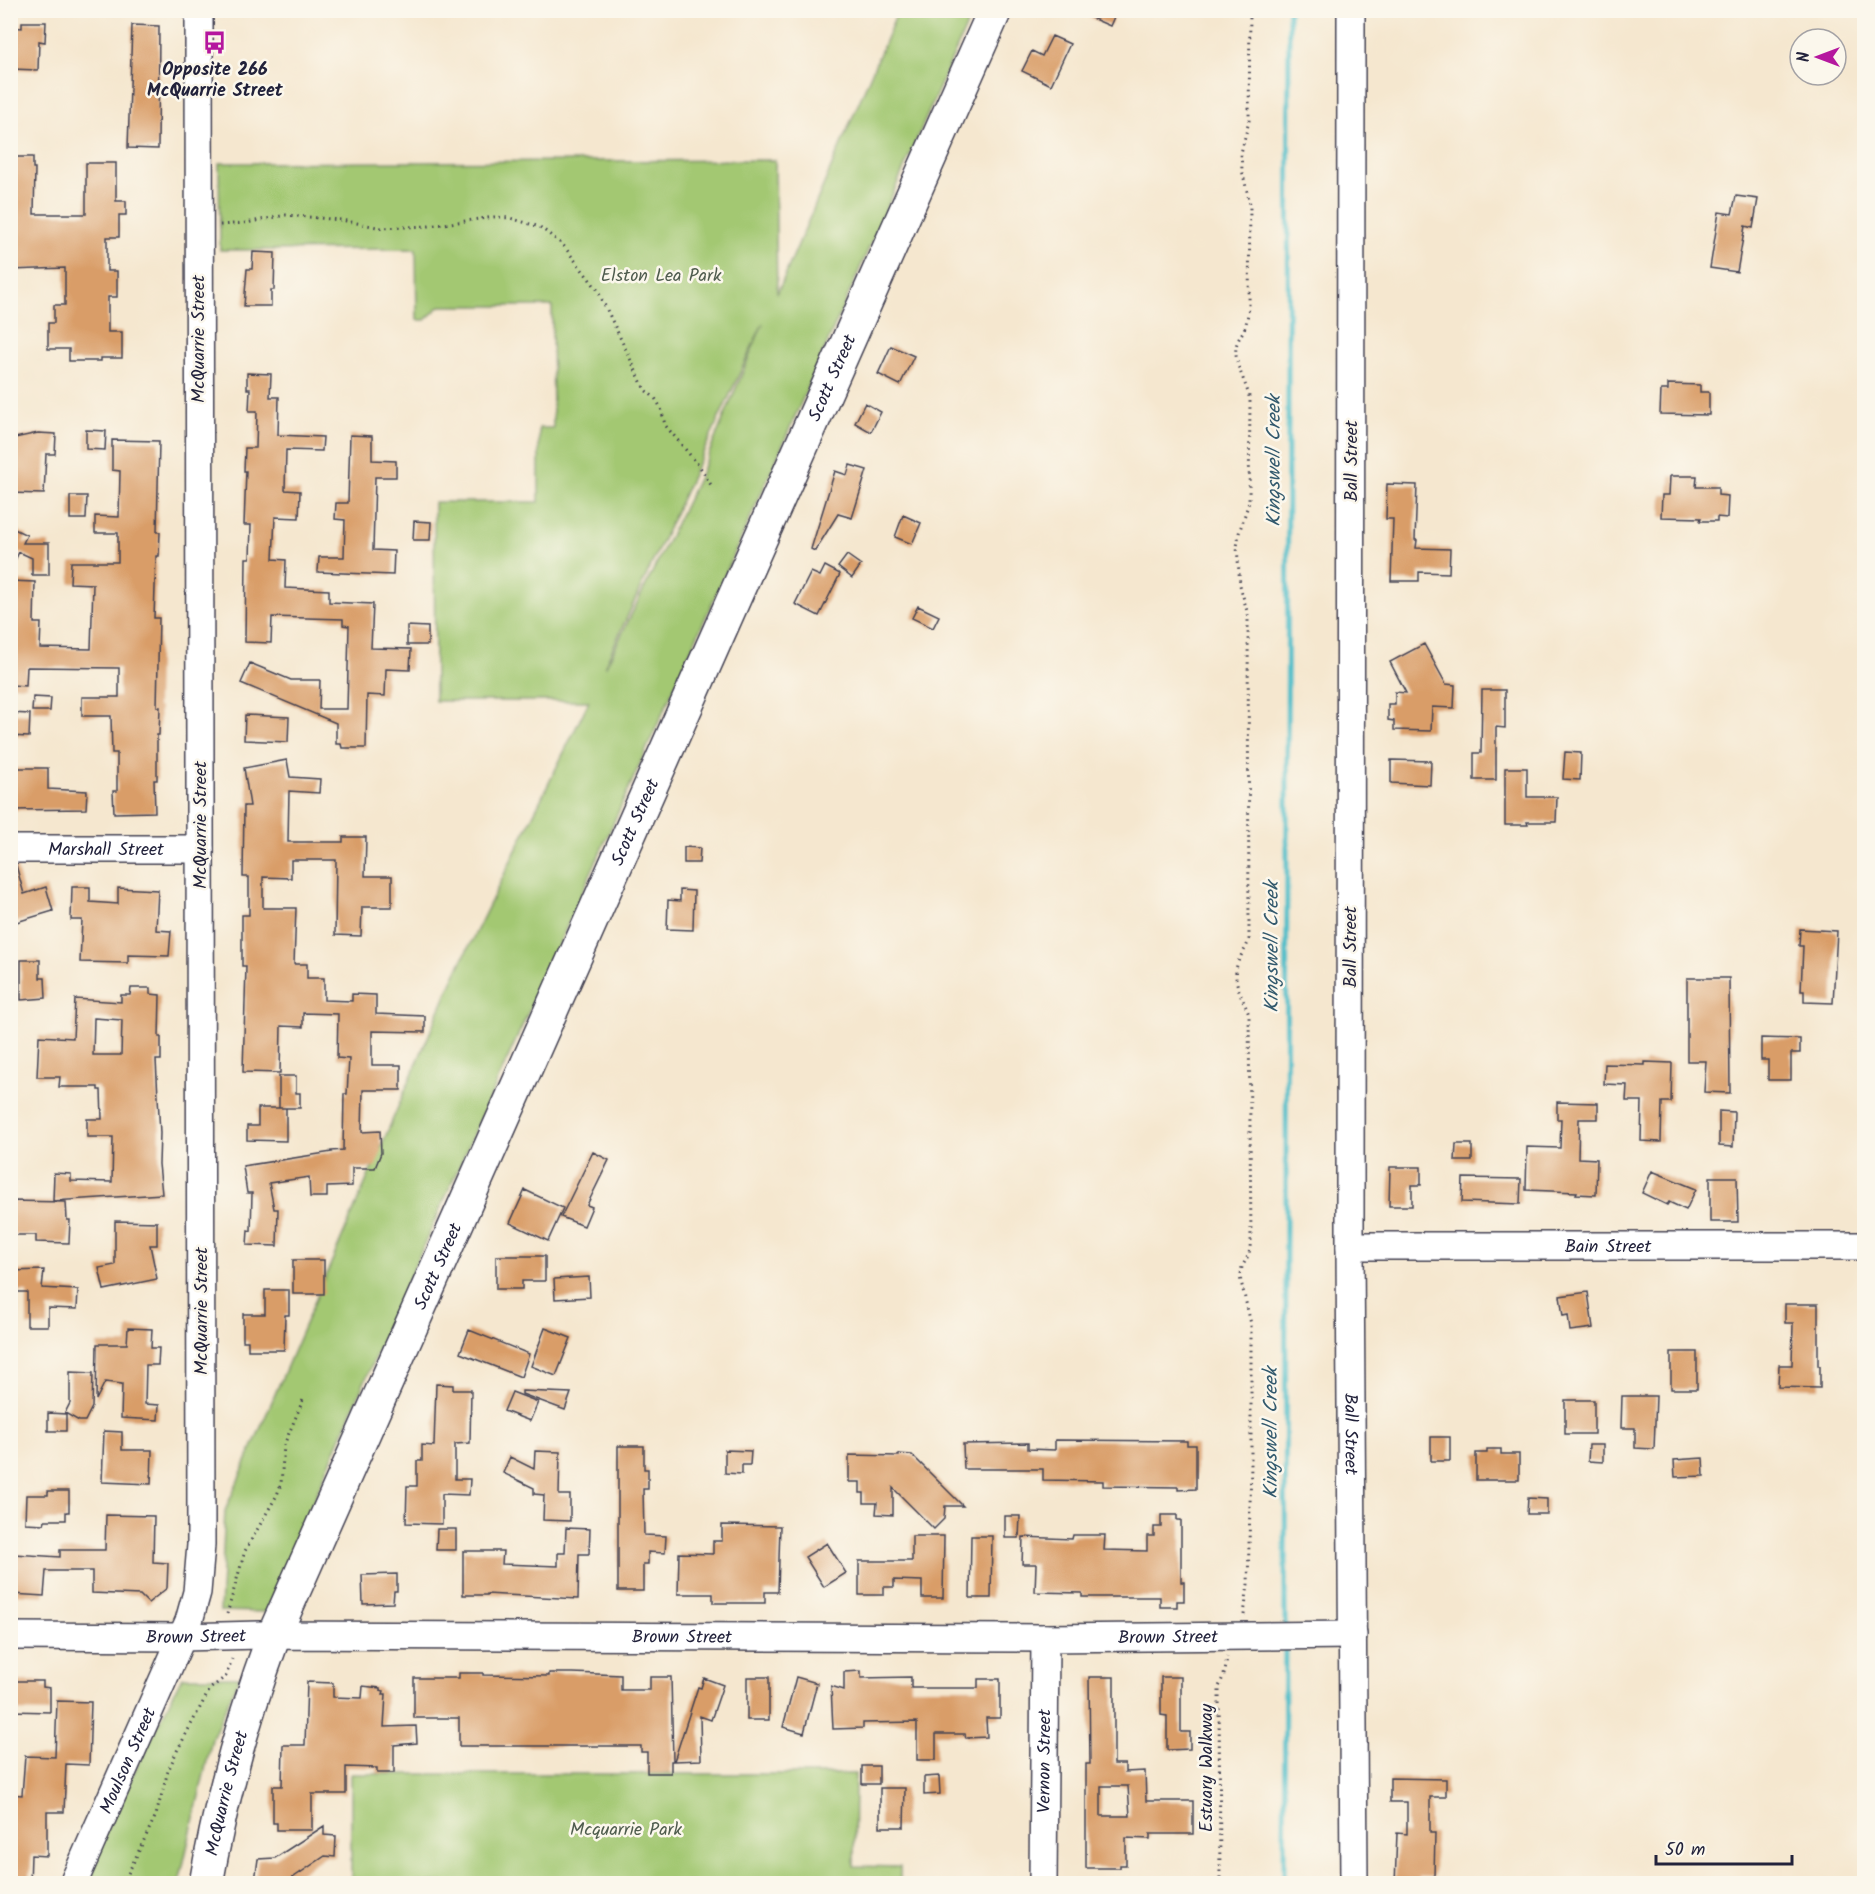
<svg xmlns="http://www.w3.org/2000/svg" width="1875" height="1894" font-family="Kalam,sans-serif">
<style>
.green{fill:#a3c872;stroke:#627556;stroke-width:1.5;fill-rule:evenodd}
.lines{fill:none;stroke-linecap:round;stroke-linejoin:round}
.stream{stroke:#50bec9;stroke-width:5}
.building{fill:#d99d67;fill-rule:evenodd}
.minor-casing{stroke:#424051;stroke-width:30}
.major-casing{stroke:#424051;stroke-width:36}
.path{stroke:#424051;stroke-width:3;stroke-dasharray:1.5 4.5;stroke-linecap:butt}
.minor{stroke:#fff;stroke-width:27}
.major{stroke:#fff;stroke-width:33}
.labels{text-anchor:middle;stroke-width:5;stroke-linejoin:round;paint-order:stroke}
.poi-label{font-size:18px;font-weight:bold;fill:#22223b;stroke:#fbf7ec}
.park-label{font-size:18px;fill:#4f5c4e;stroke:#fbf7ec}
.street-label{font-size:18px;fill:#22223b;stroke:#fbf7ec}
.water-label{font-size:20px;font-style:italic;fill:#32596d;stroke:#fbf7ec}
</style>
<rect width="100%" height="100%" fill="#fbf7ec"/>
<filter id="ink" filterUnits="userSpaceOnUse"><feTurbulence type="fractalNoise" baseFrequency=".0167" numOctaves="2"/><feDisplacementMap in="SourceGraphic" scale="12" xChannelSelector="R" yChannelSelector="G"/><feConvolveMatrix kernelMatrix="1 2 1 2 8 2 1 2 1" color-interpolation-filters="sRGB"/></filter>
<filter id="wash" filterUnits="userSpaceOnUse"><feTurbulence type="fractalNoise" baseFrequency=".008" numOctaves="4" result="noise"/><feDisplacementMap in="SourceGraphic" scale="24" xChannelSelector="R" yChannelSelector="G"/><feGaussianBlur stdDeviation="1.35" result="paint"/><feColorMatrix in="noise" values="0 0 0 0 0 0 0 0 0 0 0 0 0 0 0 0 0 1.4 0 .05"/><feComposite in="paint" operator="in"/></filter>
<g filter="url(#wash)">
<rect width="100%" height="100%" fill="#f5e7cf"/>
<path class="green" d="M898,11H973L761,494L406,1285L266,1612L220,1611L225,1511L452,981L589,701H435L434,502H539V428H553L552,306H440L425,320H417L416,249L220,250L219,163L775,160L777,294ZM763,323L700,475L606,666L605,665Z
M182,1677H239L212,1739L179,1883L83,1884L118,1804Z
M351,1774H855L854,1866L900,1867V1883H351Z"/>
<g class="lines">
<path class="stream" d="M1285,1629L1289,10
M1284,1884L1285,1644"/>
</g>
<g id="blocks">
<path class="building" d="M1073,10H1117L1110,26Z
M22,22H46L45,42L39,41L38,70L11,69L10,27L22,28Z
M132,25L159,26L158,149L128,148Z
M1052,36L1070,44L1051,85L1022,71L1032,51L1042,56Z
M12,157H33V168H35L34,214H86V163H116V201H126V215H119V237H107V271H117V297H108V332H122V358H101V361H69V349H48V323H54V305H65V268L10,270V168Z
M1736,196L1758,199L1753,228L1745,226L1737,272L1710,268L1719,212L1732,214Z
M253,252L275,253L274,290H271V306H244L247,269H252Z
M891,346L914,356L900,385L878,374Z
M247,373L271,374L270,397H279L278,435L323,437L322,451L286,450L285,490L300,491L299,518L275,517L273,559L286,560L285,588L329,590V602L373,604L371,648L411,649L410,670L386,669L385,696L367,695L366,748H342L341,744H336V723L241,683L250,663L291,680H320L319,709H347L349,626L343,625V619L272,617L271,643L245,642L246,558H250L251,525H244L246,471H244L245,448H256L257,411H249L250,389H247Z
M1668,384L1700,385V392H1709V415L1660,414L1661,390H1668Z
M865,403L881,412L871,432L855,423Z
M86,430L106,431L105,450L86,449Z
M38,433L56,434L55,454H46L44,494L10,493V439Z
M350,435L372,436V460L396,461V477H375L373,550L394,551L393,575L318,572L319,557H344L345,520L335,519L336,503H348Z
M112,440L159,441L157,532H160L159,556H156L154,618H159L157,707H160L159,735H157V780H154L155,812L114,813L113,791H117V753H112L111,716H82V697H119V668L27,667L26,686L10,685V581L35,582L34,623H41L40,648L91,649L93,584L70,583L71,562H118V533H95V516L119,517L120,471L112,470Z
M850,465L867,470L852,518L838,514L815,551L811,549L835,471L847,475Z
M1670,476H1697L1696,487H1718V495L1728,496L1727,518L1717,517V521H1700L1701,518L1661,517L1662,495H1669Z
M1387,484L1417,485L1415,540H1417L1416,548L1450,549L1449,573L1419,572V581H1391L1393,519H1386Z
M70,496H87L86,519H70Z
M903,515L921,523L912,544L895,537Z
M414,521L431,522L430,540H413Z
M10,527L27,535L23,543H49V575H32V558L19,552L10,571Z
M847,555L861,565L852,578L838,567Z
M825,566L840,574L819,616L795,604L811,572L820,576Z
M918,606L939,616L933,628L912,618Z
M407,626L428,627V645H407Z
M1424,644L1446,684L1455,685L1454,708L1432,707L1431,731L1394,730V721L1388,720V704H1395V692L1406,693L1390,662Z
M1482,690H1505V728L1496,727V780H1474V753H1481Z
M33,697L51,698L50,711H32Z
M10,713L30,714L29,737L10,736Z
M245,715L289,717L288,742L244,740Z
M1565,752L1581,753L1580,780L1563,779Z
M287,760L290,777L320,779L319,793L289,791L288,842H343V837H366L365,876H392V907H362L361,936L335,935L336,860H291V878L263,877V908H296L294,964H307V978H324V1000L352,1001V994L376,995V1014L425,1016V1032L372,1031V1065H401V1090H363L362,1132L380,1131L381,1153L375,1168H352V1186L327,1187V1197H310L309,1177L269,1183L274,1209H278L277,1246L247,1245L248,1230L251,1231L252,1193H247L243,1166L332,1152L331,1151L343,1150L344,1094H347L349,1059L337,1058L338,1014L303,1013V1027L281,1026L280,1073L243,1072L246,966H242V915H249V877H243L244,806H250L244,768Z
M1391,760L1431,761L1430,785L1391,783Z
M10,768H48V789L87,791L86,809L10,810Z
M1505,768H1527V797H1557L1556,822H1527L1528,825H1505Z
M684,847L700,848L699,863H684Z
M10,865H16L24,894L46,887L53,911L10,924Z
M72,887H90V902L118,904V888L158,890L156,930L171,931L169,956L128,955V963L80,962L82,920H71Z
M680,890L694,891L693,930L667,929L668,900L680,901Z
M1800,929L1837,931L1833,1003L1804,1002V991H1801L1803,946H1799Z
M21,960H40V978H45L46,998L21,1000Z
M1687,978H1729L1730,1093L1704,1092L1706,1061H1687Z
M131,988H150V994L160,995L159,1037H161V1060H156L160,1133L159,1164L162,1194L53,1201L54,1173L71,1174V1181L112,1182L113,1137H87V1119H102L101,1090H98V1087H59L60,1077H37L39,1036L73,1038L75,999L121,1002V995H130ZM94,1018L122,1020L121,1055H93Z
M1761,1038L1800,1039V1053H1791V1080H1768V1060H1761Z
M1645,1062L1672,1063L1671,1102H1662L1661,1142L1641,1141L1642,1101H1626L1627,1085L1604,1084L1605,1064L1645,1065Z
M279,1076H296V1093H300V1108H279Z
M1557,1102L1598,1103V1119H1579L1578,1158L1597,1159L1596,1195L1576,1194L1577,1192L1526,1190L1527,1147L1560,1148L1561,1119H1557Z
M258,1108H286V1141L247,1140V1126H258Z
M1719,1111L1734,1112L1733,1147L1719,1146Z
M1456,1144H1472V1161H1455Z
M593,1152L609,1160L587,1205L592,1207L584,1226L561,1217Z
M1390,1167H1421V1185H1412V1206H1389Z
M1652,1171L1696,1189L1686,1210L1669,1202L1667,1205L1642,1193Z
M1710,1177H1737L1738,1222H1710Z
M1463,1178L1521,1179L1520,1204L1462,1202Z
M525,1190L563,1208L548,1241L510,1223Z
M10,1201L66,1202L67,1220H70L69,1243L36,1242V1235H10Z
M115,1221L157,1222V1245H150L157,1279L104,1290L99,1268L115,1265Z
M496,1256H545V1281H522V1289H496Z
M293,1260H324V1294H293Z
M44,1270L42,1288L78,1290L77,1309L48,1308V1326H27V1292H10V1271Z
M589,1277L590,1297L555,1299L554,1279Z
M265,1290H289V1315H285L284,1350H248V1341H243V1314H265Z
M1588,1292L1593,1328L1570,1331L1568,1315L1563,1316L1560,1296Z
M1785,1304H1818V1366H1820V1388L1778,1387L1779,1365H1792L1793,1323H1785Z
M128,1328L152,1329L151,1348H159L158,1365H146L145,1404L159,1405L158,1420L121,1418L122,1384L105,1382L96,1400L97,1344H127Z
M545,1328L571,1338L556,1376L531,1366Z
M469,1330L529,1354L521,1377L460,1353Z
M1671,1352H1697V1389H1671Z
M70,1372L93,1373L92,1407L85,1421H79L65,1413L70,1403Z
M436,1384L453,1385V1390H471L470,1443L455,1444V1479H470L469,1495L442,1494V1524L406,1523L407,1486H417V1461H422V1445L434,1446Z
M522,1391L571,1393L565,1410L522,1394Z
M512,1392L538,1402L530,1421L504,1411Z
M1622,1396H1656L1654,1449L1635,1448V1428H1621Z
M1565,1400H1594V1434H1565Z
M48,1413L66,1414V1431H48Z
M104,1431L122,1432V1450H152L151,1484L102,1482Z
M1431,1437H1450V1461H1431Z
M1055,1440L1187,1441V1445H1196V1489L1178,1490V1487L1103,1486V1481L1043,1480V1469H964L963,1444L1028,1443V1449L1055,1450Z
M1589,1445H1603V1462L1588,1461Z
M618,1446H644V1469H648V1489H643L644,1535L666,1536L665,1553L648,1552V1564H643V1591H618Z
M1487,1449H1501V1454H1519V1480H1476V1453H1487Z
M725,1450L751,1451L750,1465H742V1474L725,1473Z
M535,1451L560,1452L559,1495H570V1521L543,1520L544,1495L534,1494V1488L503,1473L510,1457L534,1469Z
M899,1454L912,1455L963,1506H945L944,1519L934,1529L893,1488V1515L876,1514L877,1503H864V1493H860V1482H849V1455L899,1456Z
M1703,1458L1704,1476L1675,1477L1674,1460Z
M48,1491H69V1512H66V1520H45L44,1524L25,1523L26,1495H48Z
M1528,1498L1547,1499V1514H1527Z
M106,1515L154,1516L153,1562L168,1563L167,1588L148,1603L140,1595L92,1593V1571H46L44,1596L12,1594L14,1554L60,1557V1550H105Z
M1161,1515H1177V1520H1181V1582H1184V1601H1177V1607H1160V1597H1082V1593L1035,1592L1036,1564H1022L1023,1537L1072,1539L1073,1535H1105L1104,1550L1147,1551V1536H1154V1527H1161Z
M1005,1516H1020L1019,1538H1005Z
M722,1525L780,1526L778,1592H765V1603H713V1594H678L679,1553L713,1554V1541H722Z
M566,1528L590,1529L589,1554H579L578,1599L487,1594V1595H463V1551H503L502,1564L558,1566V1553H565Z
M437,1529H456V1550H436Z
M912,1536H944L943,1598H922V1581L894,1580V1587H884V1595H859V1561H912Z
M971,1536H992L991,1598H970Z
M827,1543L846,1573L824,1587L805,1557Z
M397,1574V1591H394L393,1603L363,1604L362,1575Z
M861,1671V1678L911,1677V1688H978V1679H1000V1718H986L987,1737L966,1738L965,1734H936V1760H917V1722L863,1723V1728L833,1729L831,1686L844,1690V1672Z
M459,1673H483V1675L549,1676V1673H573L621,1675V1690H650V1677H671L673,1761H671V1773H647V1752H641V1746H459V1718H414V1678H459Z
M747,1677H769V1720H747Z
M796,1677L817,1683L804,1733L783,1727Z
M1089,1677H1114V1764H1125V1772L1145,1771L1146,1801H1193V1834H1150V1839L1126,1838V1865H1120V1868H1086V1764H1090ZM1101,1786H1128L1130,1816H1101Z
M1161,1677H1181V1732H1190V1749L1167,1750V1716L1161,1715Z
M704,1678L723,1685L711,1720L700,1716L701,1760L674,1761L698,1687L701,1688Z
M10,1681H43V1687L50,1688V1712L10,1711Z
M307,1682L333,1683V1697L362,1698L363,1686L380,1688V1690L384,1691L383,1694H386L384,1727L416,1726L417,1743L394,1745V1773H377V1768L346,1767V1794H312V1830H277V1823H273V1786H282L283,1745H305Z
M57,1701L91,1702L89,1765L66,1764L64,1812H47V1856L31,1855L30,1884H10V1794L22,1795L25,1756L55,1757Z
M862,1766H879V1784H862Z
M939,1776L940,1794L924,1795V1777Z
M1390,1778L1446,1779V1797H1430V1833H1435L1434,1877H1419V1884H1395L1397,1833L1407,1834V1802H1390Z
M880,1788H905L904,1827H880Z
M324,1826V1835L336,1836L335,1857L325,1856L285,1883L255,1881L258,1859L275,1858Z"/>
</g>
</g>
<g filter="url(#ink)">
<use href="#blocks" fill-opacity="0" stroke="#424051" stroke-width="1.5"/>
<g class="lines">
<defs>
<g id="minor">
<path id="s1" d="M1351,10L1350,1246L1354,1884"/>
<path id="s2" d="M10,849H200"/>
<path id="s3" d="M1350,1246H1864"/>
<path id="s4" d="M10,1636L183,1637L260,1635L1045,1638L1353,1635"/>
<path id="s5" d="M73,1884L189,1621L197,1592L201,1545L199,10"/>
<path id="s6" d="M1043,1884L1045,1638"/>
</g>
<g id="major">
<path id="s7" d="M206,1884C221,1798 244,1716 274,1635L995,10"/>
</g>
</defs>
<use href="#minor" class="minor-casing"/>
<use href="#major" class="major-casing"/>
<path class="path" d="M220,225L246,223L286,215L341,220L382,228L429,226L494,217L510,218L540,227L563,245L597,289L645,390L655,398L661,408L665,425L700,467L711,485
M227,1614L245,1551L277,1495L281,1484L284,1445L303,1400
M1244,1615L1248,1584L1251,1465V1324L1240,1277L1242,1267L1249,1254L1251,1240L1249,1015C1243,997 1231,982 1238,962C1241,954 1247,948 1249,939L1248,615L1240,585L1237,547L1239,533L1249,502L1250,402C1248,384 1234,366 1236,347C1237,341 1241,335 1244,330C1247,322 1248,314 1249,306L1250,204L1242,170L1241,153L1249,121L1250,10
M123,1884L156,1815L168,1771L177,1751L210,1689L226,1676L232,1659
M1220,1884L1219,1687L1225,1672L1227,1657"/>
<use href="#minor" class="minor"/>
<use href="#major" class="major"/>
</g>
</g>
<defs>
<symbol id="bus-bare" viewBox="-9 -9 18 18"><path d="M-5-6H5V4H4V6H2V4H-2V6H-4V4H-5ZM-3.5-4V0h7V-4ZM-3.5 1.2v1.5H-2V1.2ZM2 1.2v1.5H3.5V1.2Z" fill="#b5179e" stroke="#fbf7ec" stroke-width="2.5" paint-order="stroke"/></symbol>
</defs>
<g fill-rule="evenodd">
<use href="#bus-bare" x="198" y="26" width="33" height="33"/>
</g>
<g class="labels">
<g class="poi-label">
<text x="215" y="75">Opposite 266<tspan x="215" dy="21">McQuarrie Street</tspan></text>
</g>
<g class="park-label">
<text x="661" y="281">Elston Lea Park</text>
<text x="626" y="1835">Mcquarrie Park</text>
</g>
<g class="street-label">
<text transform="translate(198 339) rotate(-90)" y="6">McQuarrie Street</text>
<text dy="6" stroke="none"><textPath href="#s7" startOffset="1634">Scott Street</textPath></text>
<text transform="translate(1351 461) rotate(-90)" y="6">Ball Street</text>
<text dy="6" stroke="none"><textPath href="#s7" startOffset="1148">Scott Street</textPath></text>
<text transform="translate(200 825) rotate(-90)" y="6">McQuarrie Street</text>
<text dy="6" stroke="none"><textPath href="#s2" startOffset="96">Marshall Street</textPath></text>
<text transform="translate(1350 947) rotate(-90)" y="6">Ball Street</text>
<text dy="6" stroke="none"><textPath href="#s3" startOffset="258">Bain Street</textPath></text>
<text dy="6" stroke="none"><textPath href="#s7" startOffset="662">Scott Street</textPath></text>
<text transform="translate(201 1311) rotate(-90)" y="6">McQuarrie Street</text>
<text dy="6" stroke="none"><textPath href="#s1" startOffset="1424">Ball Street</textPath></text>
<text dy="6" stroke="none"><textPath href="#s4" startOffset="186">Brown Street</textPath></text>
<text dy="6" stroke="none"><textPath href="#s4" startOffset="1158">Brown Street</textPath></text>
<text dy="6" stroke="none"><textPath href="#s4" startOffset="672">Brown Street</textPath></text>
<text dy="6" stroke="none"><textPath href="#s5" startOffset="135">Moulson Street</textPath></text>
<text dy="6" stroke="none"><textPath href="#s6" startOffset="123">Vernon Street</textPath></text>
<text transform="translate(1206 1768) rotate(-90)" y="6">Estuary Walkway</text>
<text dy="6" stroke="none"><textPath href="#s7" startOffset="93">McQuarrie Street</textPath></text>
</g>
<g class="water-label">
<text transform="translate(1273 461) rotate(-90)" y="7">Kingswell Creek</text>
<text transform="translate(1271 947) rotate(-90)" y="7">Kingswell Creek</text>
<text transform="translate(1270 1433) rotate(-90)" y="7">Kingswell Creek</text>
</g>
</g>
<rect width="1875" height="1894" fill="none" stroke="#fbf7ec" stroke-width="36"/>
<g transform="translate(1818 57) rotate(270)"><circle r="28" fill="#fbf7ec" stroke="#a4a2a5" stroke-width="1.5"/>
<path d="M0-4.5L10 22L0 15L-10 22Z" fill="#b5179e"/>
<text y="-9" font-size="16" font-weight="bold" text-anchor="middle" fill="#22223b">N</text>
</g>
<path d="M1656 1855v9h136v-9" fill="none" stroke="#22223b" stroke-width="3"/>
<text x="1665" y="1855" font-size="18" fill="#22223b" stroke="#fbf7ec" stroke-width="4.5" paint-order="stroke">50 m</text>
</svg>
